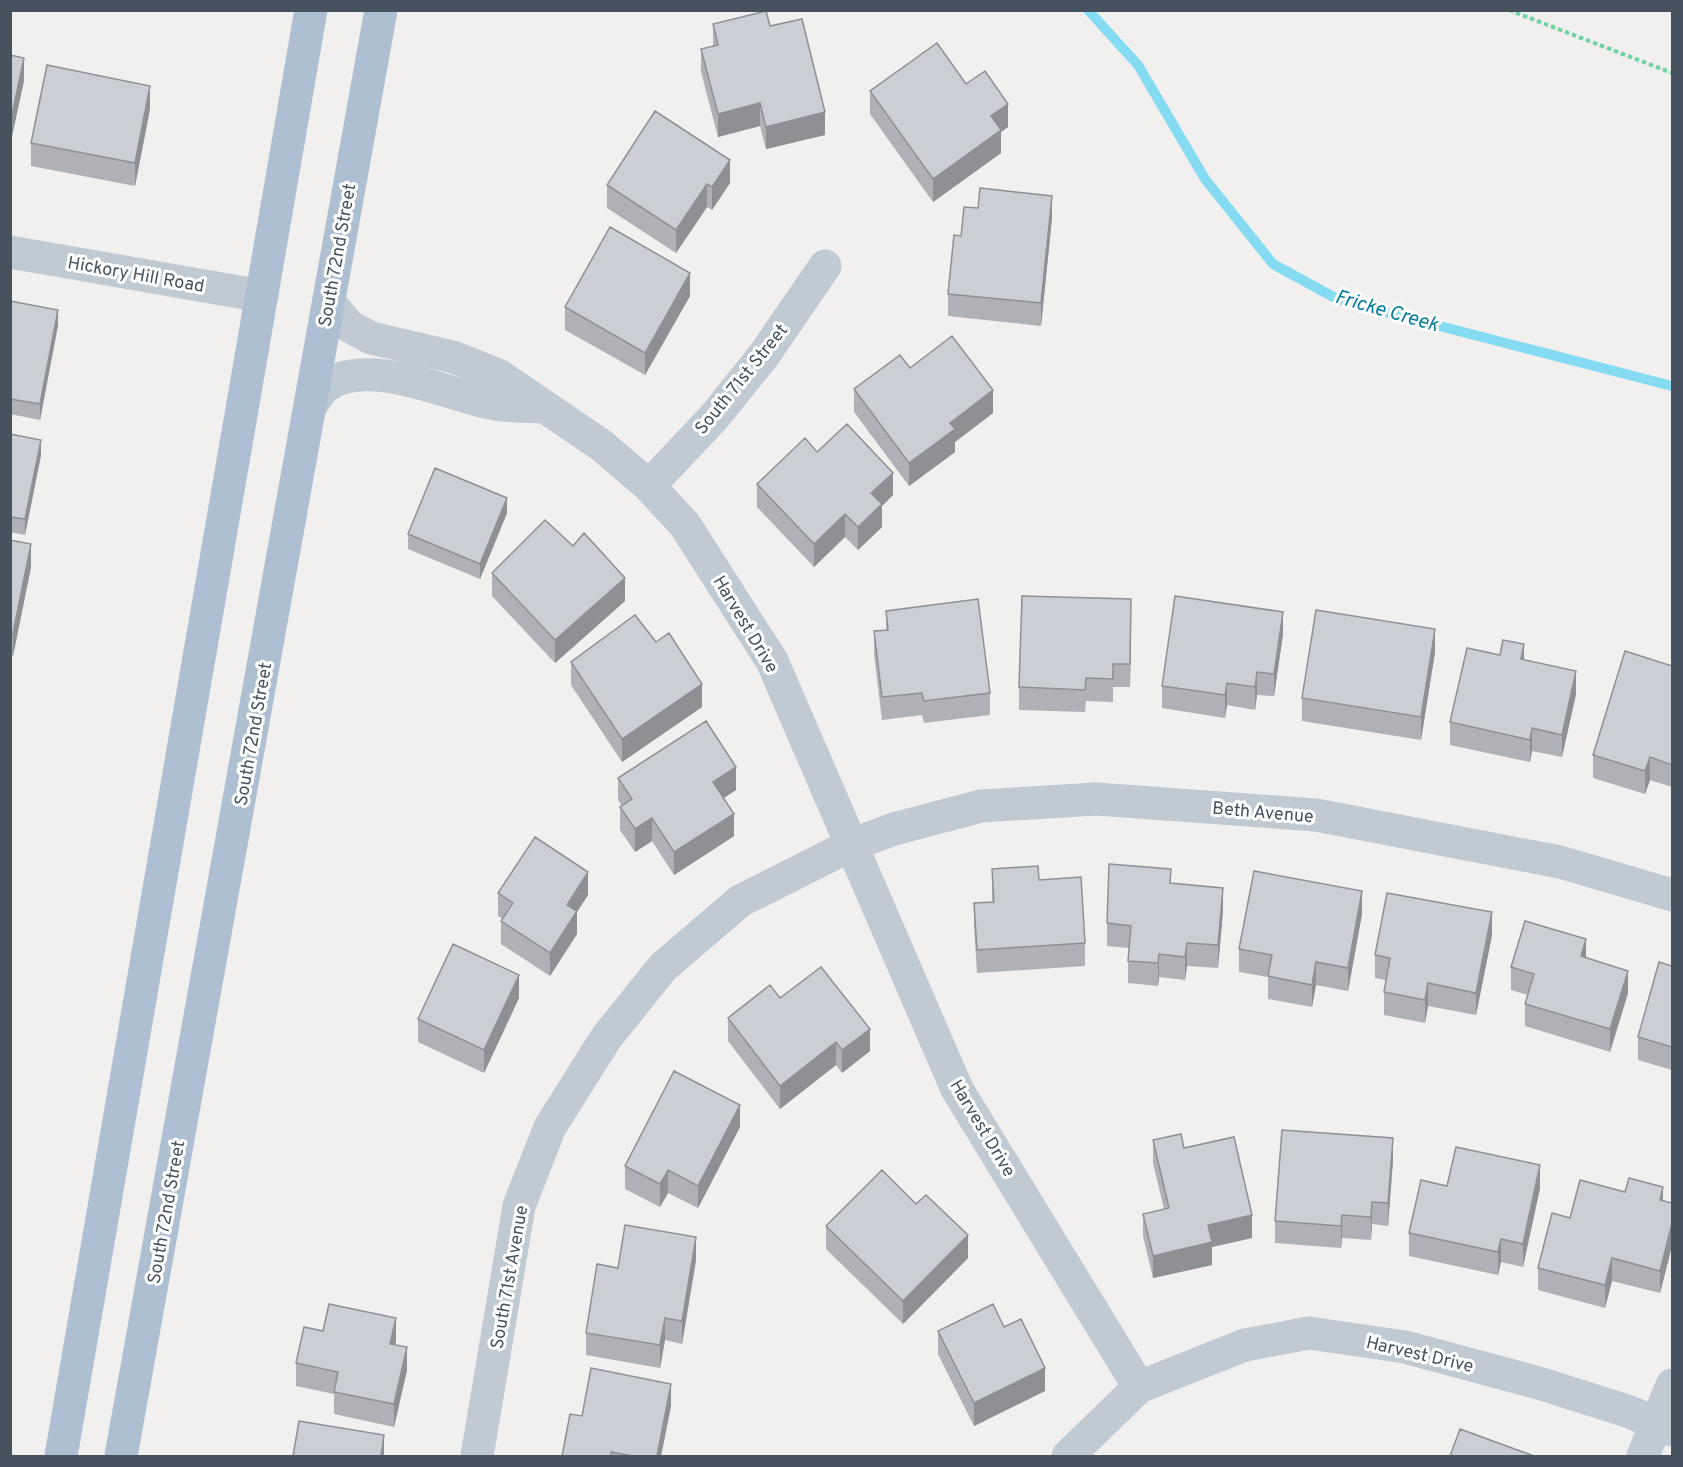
<svg xmlns="http://www.w3.org/2000/svg" width="1683" height="1467" font-family="Overpass,sans-serif">
<style>
.lines{fill:none;stroke-linecap:round;stroke-linejoin:round}
.stream{stroke:#85dbf2;stroke-width:10}
.path{stroke:#71d2a2;stroke-width:4;stroke-dasharray:4.5 3;stroke-linecap:butt}
.street{stroke:#bfcad2;stroke-width:33}
.primary{stroke:#adbfd0;stroke-width:33}
.wall{fill:#afb1b6}
.shaded-wall{fill:#8e9094}
.building{fill:#cbced4;stroke:#8e9094;stroke-width:1.5}
.labels{text-anchor:middle;stroke-width:6;stroke-linejoin:round;paint-order:stroke}
.street-label{font-size:18px;fill:#46535e;stroke:#fff}
.water-label{font-size:20px;font-style:italic;fill:#057c9c;stroke:#fff}
</style>
<rect width="100%" height="100%" fill="#f2efef"/>
<g class="lines">
<path class="stream" d="M1088,10L1138,65L1205,179L1273,264L1339,300L1672,386"/>
<path class="path" d="M1509,10L1672,73"/>
<path class="street" d="M10,252L262,296
M311,406C315,400 319,392 325,387C362,356 443,392 485,402C504,407 525,406 545,407L498,375L453,357L371,338L349,326L329,302
M545,407L601,445L649,486L685,525L772,661L957,1089L1139,1387
M649,486L715,416L764,355L825,266
M477,1456L519,1206L550,1127L606,1038L663,967L740,901L851,845L894,829L981,806L1096,799L1316,815L1560,862L1672,895
M1068,1456L1139,1387L1245,1345L1309,1333L1405,1347L1542,1384L1630,1412L1672,1430
M1643,1456L1672,1385"/>
<path class="primary" d="M61,1456L311,10
M121,1456L381,10"/>
</g>
<path class="wall" d="M713,24L770,26L825,135L766,149L760,126L718,137L701,72V49L713,46Z
M966,84L1008,127L1001,132V153L933,202L870,114V91Z
M150,109L135,186L31,166V143Z
M730,183L712,210L707,207L676,253L607,208V185Z
M1052,218L1041,326L948,316V294L961,236Z
M690,296L645,375L565,330V307Z
M10,301L58,325L40,420L10,414Z
M910,368L993,413L955,442V452L909,486L854,412V389Z
M10,434L41,455L25,535L10,532Z
M817,452L893,495L882,506V527L858,550L845,537L814,567L757,507V484Z
M507,513L480,579L408,549V534Z
M10,540L31,567L13,656L10,655Z
M573,546L625,601L555,663L492,596V573Z
M886,611L990,693V715L924,723L922,715L882,720L874,654V631L886,630Z
M1131,622L1130,687H1113V702L1086,701L1085,712L1019,710V687Z
M1283,634L1274,696L1257,695L1255,710L1227,705L1225,718L1162,708V686Z
M1435,652L1421,740L1302,721V698Z
M1524,660L1576,694L1562,757L1532,751L1530,762L1450,745V722Z
M571,662L702,707L622,762L571,685Z
M1672,666V787L1650,780L1645,794L1593,778V755Z
M618,778L736,790L724,798L734,836L674,875L652,841L635,852L620,830V807L622,806L618,800Z
M992,869L1039,880L1085,943V966L977,973L974,926V903L992,902Z
M1171,883L1223,911L1218,968L1187,966L1185,980L1159,977L1158,986L1128,983V961L1129,948L1107,946V923Z
M498,893L588,895L577,912V934L550,976L501,944V921L502,918L498,916Z
M1362,914L1348,991L1316,985L1312,1007L1268,999V977L1239,972V949Z
M1492,935L1476,1015L1428,1006L1425,1023L1384,1015V992L1386,980L1375,978V955Z
M1586,958L1628,993L1610,1052L1525,1026V1004L1528,995L1511,990V967Z
M1672,966V1070L1638,1060V1037Z
M519,998L484,1073L418,1042V1019Z
M780,998L870,1051L842,1073L836,1065L780,1109L728,1041V1018Z
M740,1127L698,1208L668,1193L660,1207L625,1189V1166Z
M1153,1140L1184,1148L1252,1238L1212,1247V1265L1153,1278L1143,1236V1214L1164,1209L1153,1163Z
M1393,1160L1388,1226L1372,1224L1371,1240L1342,1238L1341,1248L1275,1243V1221Z
M1447,1186L1540,1188L1523,1267L1501,1262L1498,1275L1409,1256V1233Z
M1625,1192L1672,1203V1246L1660,1293L1612,1281L1605,1308L1538,1290V1268L1570,1218Z
M826,1226L968,1258L903,1324L826,1249Z
M696,1260L682,1344L665,1340L660,1368L586,1355V1333L618,1268Z
M1004,1327L1045,1391L974,1426L938,1354V1331Z
M323,1331L396,1341L395,1345L407,1370L394,1427L334,1414V1394L296,1386V1363Z
M671,1406L661,1456H562L582,1416Z"/>
<path class="shaded-wall" d="M24,58V81L10,146V124Z
M150,86V109L135,186V163Z
M760,103V126L718,137V114Z
M1008,104V127L1001,132V153L933,202V179L991,116Z
M825,112V135L766,149V127Z
M730,160V183L712,210V187Z
M707,184V207L676,253V230Z
M1052,196V218L1041,326V303Z
M690,273V296L645,375V353Z
M58,310V325L40,420V404Z
M993,390V413L955,442V452L909,486V463L950,423Z
M41,440V455L25,535V519Z
M893,473V495L882,506V527L858,550V527L871,493Z
M507,498V513L480,579V564Z
M845,514V537L814,567V544Z
M31,544V567L13,656V633Z
M625,578V601L555,663V640Z
M1131,599V622L1130,687V664Z
M1283,612V634L1274,696V674Z
M1435,629V652L1421,740V717Z
M1524,644V667L1521,659Z
M1576,671V694L1562,757V735Z
M1257,672V695L1255,710V687Z
M1227,683V705L1225,718V695Z
M702,684V707L622,762V739Z
M1532,728V751L1530,762V740Z
M1650,757V780L1645,794V771Z
M736,767V790L713,805V782Z
M734,814V836L674,875V852Z
M652,818V841L635,852V829Z
M588,872V895L577,912V934L550,976V953L567,905Z
M1223,888V911L1218,968V945Z
M1362,891V914L1348,991V968Z
M1492,912V935L1476,1015V993Z
M1586,939V962L1581,956Z
M1187,943V966L1185,980V957Z
M1159,954V977L1158,986V963Z
M1316,962V985L1312,1007V985Z
M1628,971V993L1610,1052V1029Z
M519,975V998L484,1073V1050Z
M1428,983V1006L1425,1023V1000Z
M870,1029V1051L842,1073V1050Z
M836,1042V1065L780,1109V1086Z
M740,1105V1127L698,1208V1186Z
M1393,1138V1160L1388,1226V1203Z
M1540,1165V1188L1523,1267V1244Z
M668,1170V1193L660,1207V1184Z
M1663,1187V1210L1660,1200Z
M1372,1202V1224L1371,1240V1217Z
M1252,1215V1238L1212,1247V1265L1153,1278V1256L1208,1225Z
M1342,1215V1238L1341,1248V1226Z
M1672,1223V1246L1660,1293V1271Z
M968,1235V1258L903,1324V1301Z
M696,1237V1260L682,1344V1321Z
M1501,1239V1262L1498,1275V1252Z
M1612,1258V1281L1605,1308V1285Z
M396,1318V1341L390,1367V1344Z
M665,1318V1340L660,1368V1345Z
M407,1347V1370L394,1427V1404Z
M1045,1368V1391L974,1426V1403Z
M671,1384V1406L661,1456H657Z
M384,1435V1456H381Z"/>
<path class="building" d="M766,11L770,26L802,19L825,112L766,127L760,103L718,114L701,49L718,45L713,24Z
M937,43L966,84L985,71L1008,104L991,116L1001,130L933,179L870,91Z
M10,55L24,58L10,124Z
M47,65L150,86L135,163L31,143Z
M655,111L730,160L712,187L707,184L676,230L607,185Z
M980,188L1052,196L1041,303L948,294L954,235L961,236L964,207L978,208Z
M610,227L690,273L645,353L565,307Z
M10,301L58,310L40,404L10,399Z
M952,336L993,390L950,423L955,429L909,463L854,389L900,355L910,368Z
M847,424L893,473L871,493L882,504L858,527L845,514L814,544L757,484L805,438L817,452Z
M10,434L41,440L25,519L10,517Z
M435,468L507,498L480,564L408,534Z
M545,520L573,546L584,533L625,578L555,640L492,573Z
M10,540L31,544L13,633H10Z
M1022,596L1131,599L1130,664H1113V679L1086,678L1085,690L1019,687Z
M1175,596L1283,612L1274,674L1257,672L1255,687L1227,683L1225,695L1162,686Z
M978,599L990,693L924,701L922,693L882,697L874,631L888,630L886,611Z
M1316,610L1435,629L1421,717L1302,698Z
M635,615L656,642L669,633L702,684L622,739L571,662Z
M1503,640L1524,644L1521,659L1576,671L1562,735L1532,728L1530,740L1450,722L1467,648L1500,655Z
M1625,651L1672,666V765L1650,757L1645,771L1593,755Z
M706,721L736,767L713,782L734,814L674,852L652,818L635,829L620,807L632,799L618,778Z
M535,837L588,872L567,905L577,911L550,953L501,921L513,903L498,893Z
M1109,864L1171,869L1170,883L1223,888L1218,945L1187,943L1185,957L1159,954L1158,963L1128,961L1131,926L1107,923Z
M1038,866L1039,880L1081,877L1085,943L977,950L974,903L994,902L992,869Z
M1254,871L1362,891L1348,968L1316,962L1312,985L1268,976L1272,955L1239,949Z
M1387,893L1492,912L1476,993L1428,983L1425,1000L1384,992L1390,958L1375,955Z
M1525,921L1586,939L1581,956L1628,971L1610,1029L1525,1004L1534,974L1511,967Z
M453,944L519,975L484,1050L418,1019Z
M1659,962L1672,966V1047L1638,1037Z
M821,967L870,1029L842,1050L836,1042L780,1086L728,1018L770,985L780,998Z
M674,1071L740,1105L698,1186L668,1170L660,1184L625,1166Z
M1282,1130L1393,1138L1388,1203L1372,1202L1371,1217L1342,1215L1341,1226L1275,1221Z
M1181,1134L1184,1148L1234,1137L1252,1215L1208,1225L1212,1242L1153,1256L1143,1214L1169,1208L1153,1140Z
M1456,1147L1540,1165L1523,1244L1501,1239L1498,1252L1409,1233L1421,1180L1447,1186Z
M882,1170L916,1204L926,1195L968,1235L903,1301L826,1226Z
M1629,1178L1663,1187L1660,1200L1672,1203V1223L1660,1271L1612,1258L1605,1285L1538,1268L1552,1213L1570,1218L1580,1180L1625,1192Z
M625,1225L696,1237L682,1321L665,1318L660,1345L586,1333L597,1264L618,1268Z
M329,1304L396,1318L390,1344L407,1347L394,1404L334,1392L338,1372L296,1363L304,1327L323,1331Z
M993,1304L1004,1327L1021,1319L1045,1368L974,1403L938,1331Z
M591,1368L671,1384L657,1456H633L611,1452V1456H562L570,1414L582,1416Z
M299,1421L384,1435L381,1456H293Z
M1460,1429L1534,1456H1450Z"/>
<g class="labels">
<g class="street-label">
<text transform="translate(337 255) rotate(-80)" y="6">South 72nd Street</text>
<text transform="translate(136 274) rotate(10)" y="6">Hickory Hill Road</text>
<text transform="translate(741 379) rotate(-51)" y="6">South 71st Street</text>
<text transform="translate(746 624) rotate(59)" y="6">Harvest Drive</text>
<text transform="translate(253 734) rotate(-80)" y="6">South 72nd Street</text>
<text transform="translate(1263 812) rotate(5)" y="6">Beth Avenue</text>
<text transform="translate(983 1128) rotate(59)" y="6">Harvest Drive</text>
<text transform="translate(166 1212) rotate(-80)" y="6">South 72nd Street</text>
<text transform="translate(509 1277) rotate(-80)" y="6">South 71st Avenue</text>
<text transform="translate(1420 1354) rotate(13)" y="6">Harvest Drive</text>
</g>
<g class="water-label">
<text transform="translate(1387 310) rotate(16)" y="7">Fricke Creek</text>
</g>
</g>
<rect width="1683" height="1467" fill="none" stroke="#46535e" stroke-width="24"/>
</svg>
